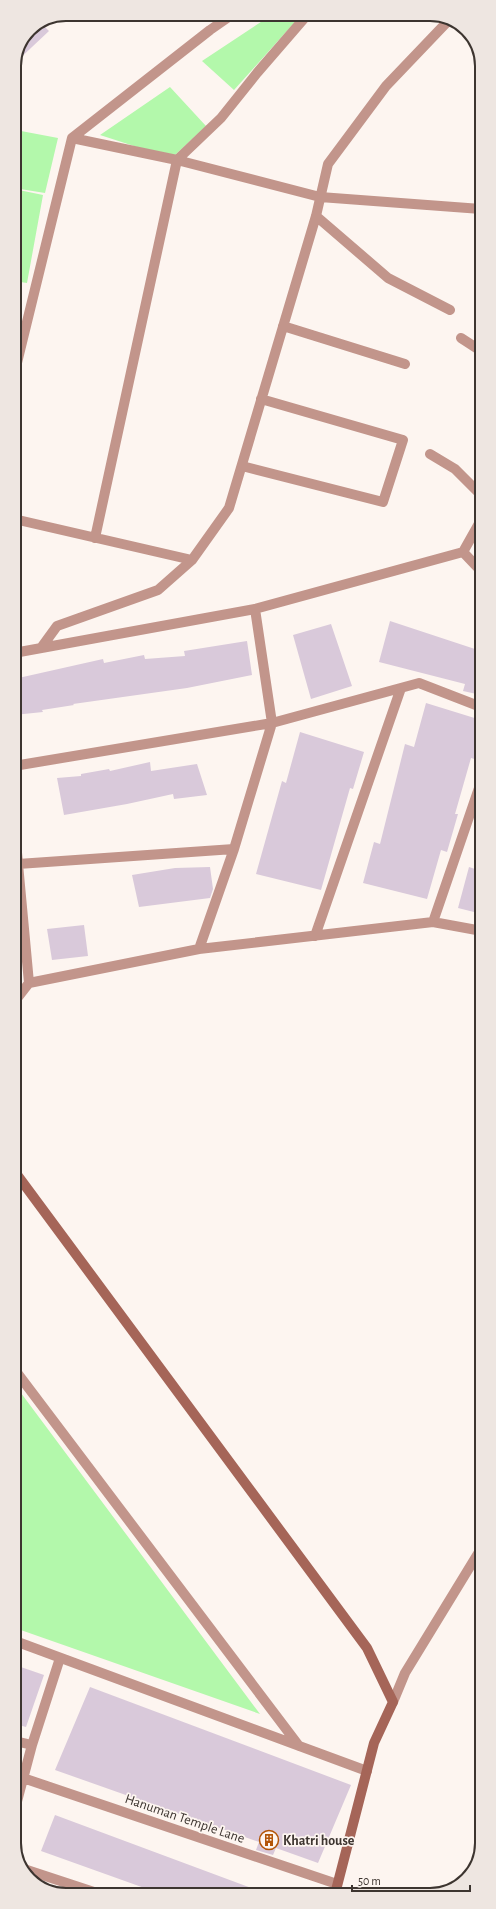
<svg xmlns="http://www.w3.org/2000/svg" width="496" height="1909" font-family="'Alegreya Sans',sans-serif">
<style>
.green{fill:#b3f8ab}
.building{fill:#d9c9da}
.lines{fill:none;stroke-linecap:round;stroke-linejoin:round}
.street{stroke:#c2958b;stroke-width:10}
.secondary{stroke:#a56558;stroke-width:10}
.labels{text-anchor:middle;stroke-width:3.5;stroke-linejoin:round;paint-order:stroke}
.street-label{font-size:14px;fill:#3d3530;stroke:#fdf5f0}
.poi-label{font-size:14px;font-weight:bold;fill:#3d3530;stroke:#fdf5f0;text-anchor:start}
.rim{fill:none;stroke:#3d3530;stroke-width:2}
</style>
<rect width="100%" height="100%" fill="#fdf5f0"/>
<path class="green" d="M273,14H302L234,90L202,61Z
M170,87L206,126L175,155L137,147L100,135Z
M21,131L58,138L45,193L14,188V159Z
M14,189L43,195L27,283L14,281Z
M15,1385L260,1714L15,1628Z"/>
<path class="building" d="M42,24L49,31L15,63L30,29Z
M390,621L481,651V695L463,691L465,684L379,662Z
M331,624L352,686L311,699L293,635Z
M247,641L252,675L187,688L73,704L74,705L42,710L43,712L14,715V679L103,659L104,663L144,655L145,659L185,656L184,651Z
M426,703L481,720V761L471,758L455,814H458L447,852L441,850L427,899L363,883L374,842L380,844L405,744L414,747Z
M300,732L364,752L353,789L350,788L321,890L256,874L282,781L286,783Z
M150,762L151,771L197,764L207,795L174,799L173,794L127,804L64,815L57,778L81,776V774L109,769L110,771Z
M210,867L213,889L210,898L139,907L132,875L175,868Z
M469,867L481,871L482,914L458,908Z
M84,925L88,956L52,960L47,929Z
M15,1665L44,1675L26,1727L15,1724Z
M90,1687L351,1785L318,1863L276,1848L273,1855L256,1850L259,1842L55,1770Z
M55,1815L265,1893V1894L164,1895L41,1851Z"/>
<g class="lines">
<path class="street" d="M72,138L177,160L221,118L257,73L308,14
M316,216L388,278L450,310
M283,326L405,364
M461,338L481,351
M14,375L72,138L210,30L233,14
M430,454L455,469L481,495
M242,466L383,502L403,440L261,399
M14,519L192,560
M95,538L177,160L320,197L481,209
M463,552L481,520
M41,648L57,626L158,590L192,560L229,508L316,216L328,164L386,86L449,20
M14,653L255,609L463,552L481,571
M14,766L272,723L255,609
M14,819L18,864L234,849L272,723L419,683L481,707
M18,864L29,983
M433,922L482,931
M315,936L401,688
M199,949L234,849
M15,1001L29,983L199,949L433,922L481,782
M15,1370L299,1746
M15,1641L367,1771
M393,1702L405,1673L482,1547
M15,1741L32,1745
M23,1778L337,1884
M15,1809L32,1745L60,1658
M24,1869L103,1895"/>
<path class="secondary" d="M15,1172L367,1648L393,1702L374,1743L335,1894"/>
</g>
<defs>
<symbol id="building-ring" viewBox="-11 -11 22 22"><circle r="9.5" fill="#fdf5f0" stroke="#b35507" stroke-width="1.5"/><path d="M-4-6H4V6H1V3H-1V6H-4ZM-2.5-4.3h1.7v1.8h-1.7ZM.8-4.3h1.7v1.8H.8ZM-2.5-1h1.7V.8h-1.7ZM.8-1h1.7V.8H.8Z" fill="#b35507"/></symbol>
</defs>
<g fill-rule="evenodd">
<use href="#building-ring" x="258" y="1829" width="22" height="22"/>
</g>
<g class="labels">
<g class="street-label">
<text transform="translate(185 1818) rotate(19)" y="5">Hanuman Temple Lane</text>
</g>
<g class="poi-label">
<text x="283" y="1845">Khatri house</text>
</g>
</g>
<path d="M0 0H496V1909H0ZM66 21H430A45 45 0 0 1 475 66V1843A45 45 0 0 1 430 1888H66A45 45 0 0 1 21 1843V66A45 45 0 0 1 66 21Z" fill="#eee6e1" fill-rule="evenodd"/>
<path class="rim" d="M66 21H430A45 45 0 0 1 475 66V1843A45 45 0 0 1 430 1888H66A45 45 0 0 1 21 1843V66A45 45 0 0 1 66 21Z"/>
<path d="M352 1885v6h118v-6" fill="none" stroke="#3d3530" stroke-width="2"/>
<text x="358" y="1885" font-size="12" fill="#3d3530" stroke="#fdf5f0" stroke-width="3" paint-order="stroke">50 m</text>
</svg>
